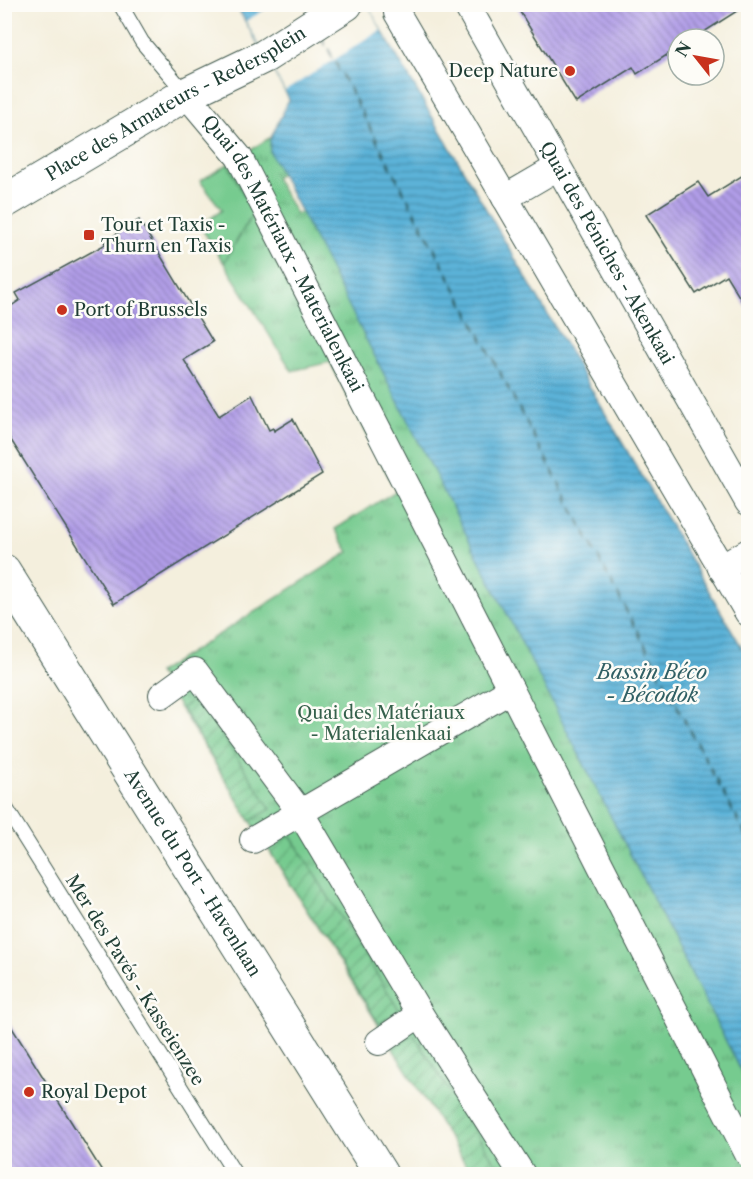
<svg xmlns="http://www.w3.org/2000/svg" width="753" height="1179" font-family="'Libre Caslon Text',serif">
<style>
.grass{fill:#76cb8f;stroke:#4a8462;stroke-width:1.5}
.park{fill:url(#park-tufts);stroke:#4a8462;stroke-width:1.5}
.garden{fill:url(#garden-furrows);stroke:#4a8462;stroke-width:1.5}
.water{fill:url(#water-rules);stroke:#3d7886;stroke-width:1.5}
.pier{fill:#f4efdd}
.lines{fill:none;stroke-linecap:round;stroke-linejoin:round}
.ferry{stroke:#316065;stroke-width:1.5;stroke-dasharray:8 6;stroke-linecap:butt}
.building{fill:url(#building-back-hatch)}
.lane-casing{stroke:#3f584d;stroke-width:16}
.street-casing{stroke:#3f584d;stroke-width:28}
.secondary-casing{stroke:#3f584d;stroke-width:35}
.lane{stroke:#fff;stroke-width:14}
.street{stroke:#fff;stroke-width:26}
.secondary{stroke:#fff;stroke-width:33}
.poi-dot{fill:#c8321e;stroke:#fdfcf7;stroke-width:2}
.labels{text-anchor:middle;stroke-width:5;stroke-linejoin:round;paint-order:stroke}
.poi-label{font-size:18px;fill:#1f3d34;stroke:#fdfcf7;text-anchor:start}
.street-label{font-size:18px;fill:#1f3d34;stroke:#fdfcf7}
.park-label{font-size:18px;fill:#35604b;stroke:#fdfcf7}
.water-label{font-size:20px;font-style:italic;fill:#316065;stroke:#fdfcf7}
</style>
<defs>
<pattern id="park-tufts" width="24" height="20" patternUnits="userSpaceOnUse" patternTransform="scale(1.5)"><rect width="24" height="20" fill="#76cb8f"/><path d="M3 7l-1-3M5 7V3M7 7l1-3M15 17l-1-3M17 17v-4M19 17l1-3" fill="none" stroke="#60a676"/></pattern>
<pattern id="garden-furrows" width="10" height="10" patternUnits="userSpaceOnUse" patternTransform="scale(1.5)"><rect width="10" height="10" fill="#76cb8f"/><path d="M-1 1l2-2M0 10L10 0M9 11l2-2" fill="none" stroke="#60a676"/></pattern>
<pattern id="water-rules" width="6" height="5" patternUnits="userSpaceOnUse" patternTransform="scale(1.5)"><rect width="6" height="5" fill="#5bb2d8"/><path d="M0 2.5h6" fill="none" stroke="#4b92b0"/></pattern>
<pattern id="building-back-hatch" width="6" height="6" patternUnits="userSpaceOnUse" patternTransform="scale(1.5)"><rect width="6" height="6" fill="#b09ce7"/><path d="M-1 5l2 2M0 0l6 6M5-1l2 2" fill="none" stroke="#8f80bc"/></pattern>
</defs>
<rect width="100%" height="100%" fill="#fdfcf7"/>
<filter id="ink" filterUnits="userSpaceOnUse"><feTurbulence type="fractalNoise" baseFrequency=".0167" numOctaves="2"/><feDisplacementMap in="SourceGraphic" scale="12" xChannelSelector="R" yChannelSelector="G"/><feConvolveMatrix kernelMatrix="1 2 1 2 8 2 1 2 1" color-interpolation-filters="sRGB"/></filter>
<filter id="wash" filterUnits="userSpaceOnUse"><feTurbulence type="fractalNoise" baseFrequency=".008" numOctaves="4" result="noise"/><feDisplacementMap in="SourceGraphic" scale="24" xChannelSelector="R" yChannelSelector="G"/><feGaussianBlur stdDeviation="1.35" result="paint"/><feColorMatrix in="noise" values="0 0 0 0 0 0 0 0 0 0 0 0 0 0 0 0 0 1.4 0 .05"/><feComposite in="paint" operator="in"/></filter>
<g filter="url(#wash)">
<rect width="100%" height="100%" fill="#f4efdd"/>
<path class="grass" d="M228,164L253,213L224,263L200,226L222,210L200,181Z"/>
<path class="park" d="M271,137L270,152L282,173L275,178L296,214L302,212L748,1084V1174H472L158,673L349,552L335,529L396,491L330,362L292,371L224,263L253,213L228,164Z"/>
<path class="garden" d="M197,698L271,809L250,821L182,708Z
M290,835L399,1010L379,1024L267,847Z
M414,1035L502,1174H472L393,1049Z"/>
<path class="water" d="M236,5H367L748,658V1084L270,152V140L289,99Z"/>
<path class="pier" d="M367,4L381,30L285,91L246,21L273,5Z"/>
<g class="lines">
<path class="ferry" d="M304,4L308,11
M322,36L748,838
M322,39L748,841"/>
</g>
<g id="blocks">
<path class="building" d="M515,4H748L693,39H678V48L637,74L633,67L576,103Z
M748,172V311L726,275L696,294L646,215L698,182L708,197Z
M139,220L213,342L184,360L219,416L252,395L269,430L273,428L274,431L293,419L322,474L114,604L4,429V311L20,300L16,293L106,244L104,242Z
M4,1015L104,1174H4Z"/>
</g>
</g>
<g filter="url(#ink)">
<use href="#blocks" fill-opacity="0" stroke="#3f584d" stroke-width="1.5"/>
<g class="lines">
<defs>
<path id="lane" d="M120,4L142,42L186,94
M4,805L235,1174"/>
<g id="street">
<path id="s1" d="M466,4L748,502"/>
<path d="M397,13L748,613"/>
<path id="s2" d="M186,94L239,157L748,1154"/>
<path d="M505,198L558,167"/>
<path d="M721,568L748,552"/>
<path d="M162,695L195,671L300,812L420,1014L522,1174"/>
<path d="M253,840L511,690"/>
<path d="M379,1042L420,1014"/>
</g>
<g id="secondary">
<path id="s3" d="M4,202L186,94L265,56L346,4"/>
<path id="s4" d="M4,571L381,1174"/>
</g>
</defs>
<use href="#lane" class="lane-casing"/>
<use href="#street" class="street-casing"/>
<use href="#secondary" class="secondary-casing"/>
<use href="#lane" class="lane"/>
<use href="#street" class="street"/>
<use href="#secondary" class="secondary"/>
</g>
</g>
<g class="poi-dot">
<circle cx="570" cy="71" r="6"/>
<rect x="83" y="229" width="12" height="12" rx="3"/>
<circle cx="62" cy="310" r="6"/>
<circle cx="29" cy="1092" r="6"/>
</g>
<g class="labels">
<g class="poi-label">
<text x="558" y="77" text-anchor="end">Deep Nature</text>
<text x="101" y="231">Tour et Taxis -<tspan x="101" dy="21">Thurn en Taxis</tspan></text>
<text x="74" y="316">Port of Brussels</text>
<text x="41" y="1098">Royal Depot</text>
</g>
<g class="street-label">
<text dy="6" stroke="none"><textPath href="#s3" startOffset="198">Place des Armateurs - Redersplein</textPath></text>
<text dy="6" stroke="none"><textPath href="#s2" startOffset="188">Quai des Matériaux - Materialenkaai</textPath></text>
<text dy="6" stroke="none"><textPath href="#s1" startOffset="286">Quai des Péniches - Akenkaai</textPath></text>
<text dy="6" stroke="none"><textPath href="#s4" startOffset="356">Avenue du Port - Havenlaan</textPath></text>
<text transform="translate(135 980) rotate(58)" y="6">Mer des Pavés - Kasseienzee</text>
</g>
<g class="park-label">
<text x="381" y="719">Quai des Matériaux<tspan x="381" dy="21">- Materialenkaai</tspan></text>
</g>
<g class="water-label">
<text x="652" y="679">Bassin Béco<tspan x="652" dy="23">- Bécodok</tspan></text>
</g>
</g>
<rect width="753" height="1179" fill="none" stroke="#fdfcf7" stroke-width="24"/>
<g transform="translate(696 57) rotate(301)"><circle r="28" fill="#fdfcf7" stroke="#a4b0a9" stroke-width="1.5"/>
<path d="M0-4.5L10 22L0 15L-10 22Z" fill="#c8321e"/>
<text y="-9" font-size="16" font-weight="bold" text-anchor="middle" fill="#1f3d34">N</text>
</g>
</svg>
